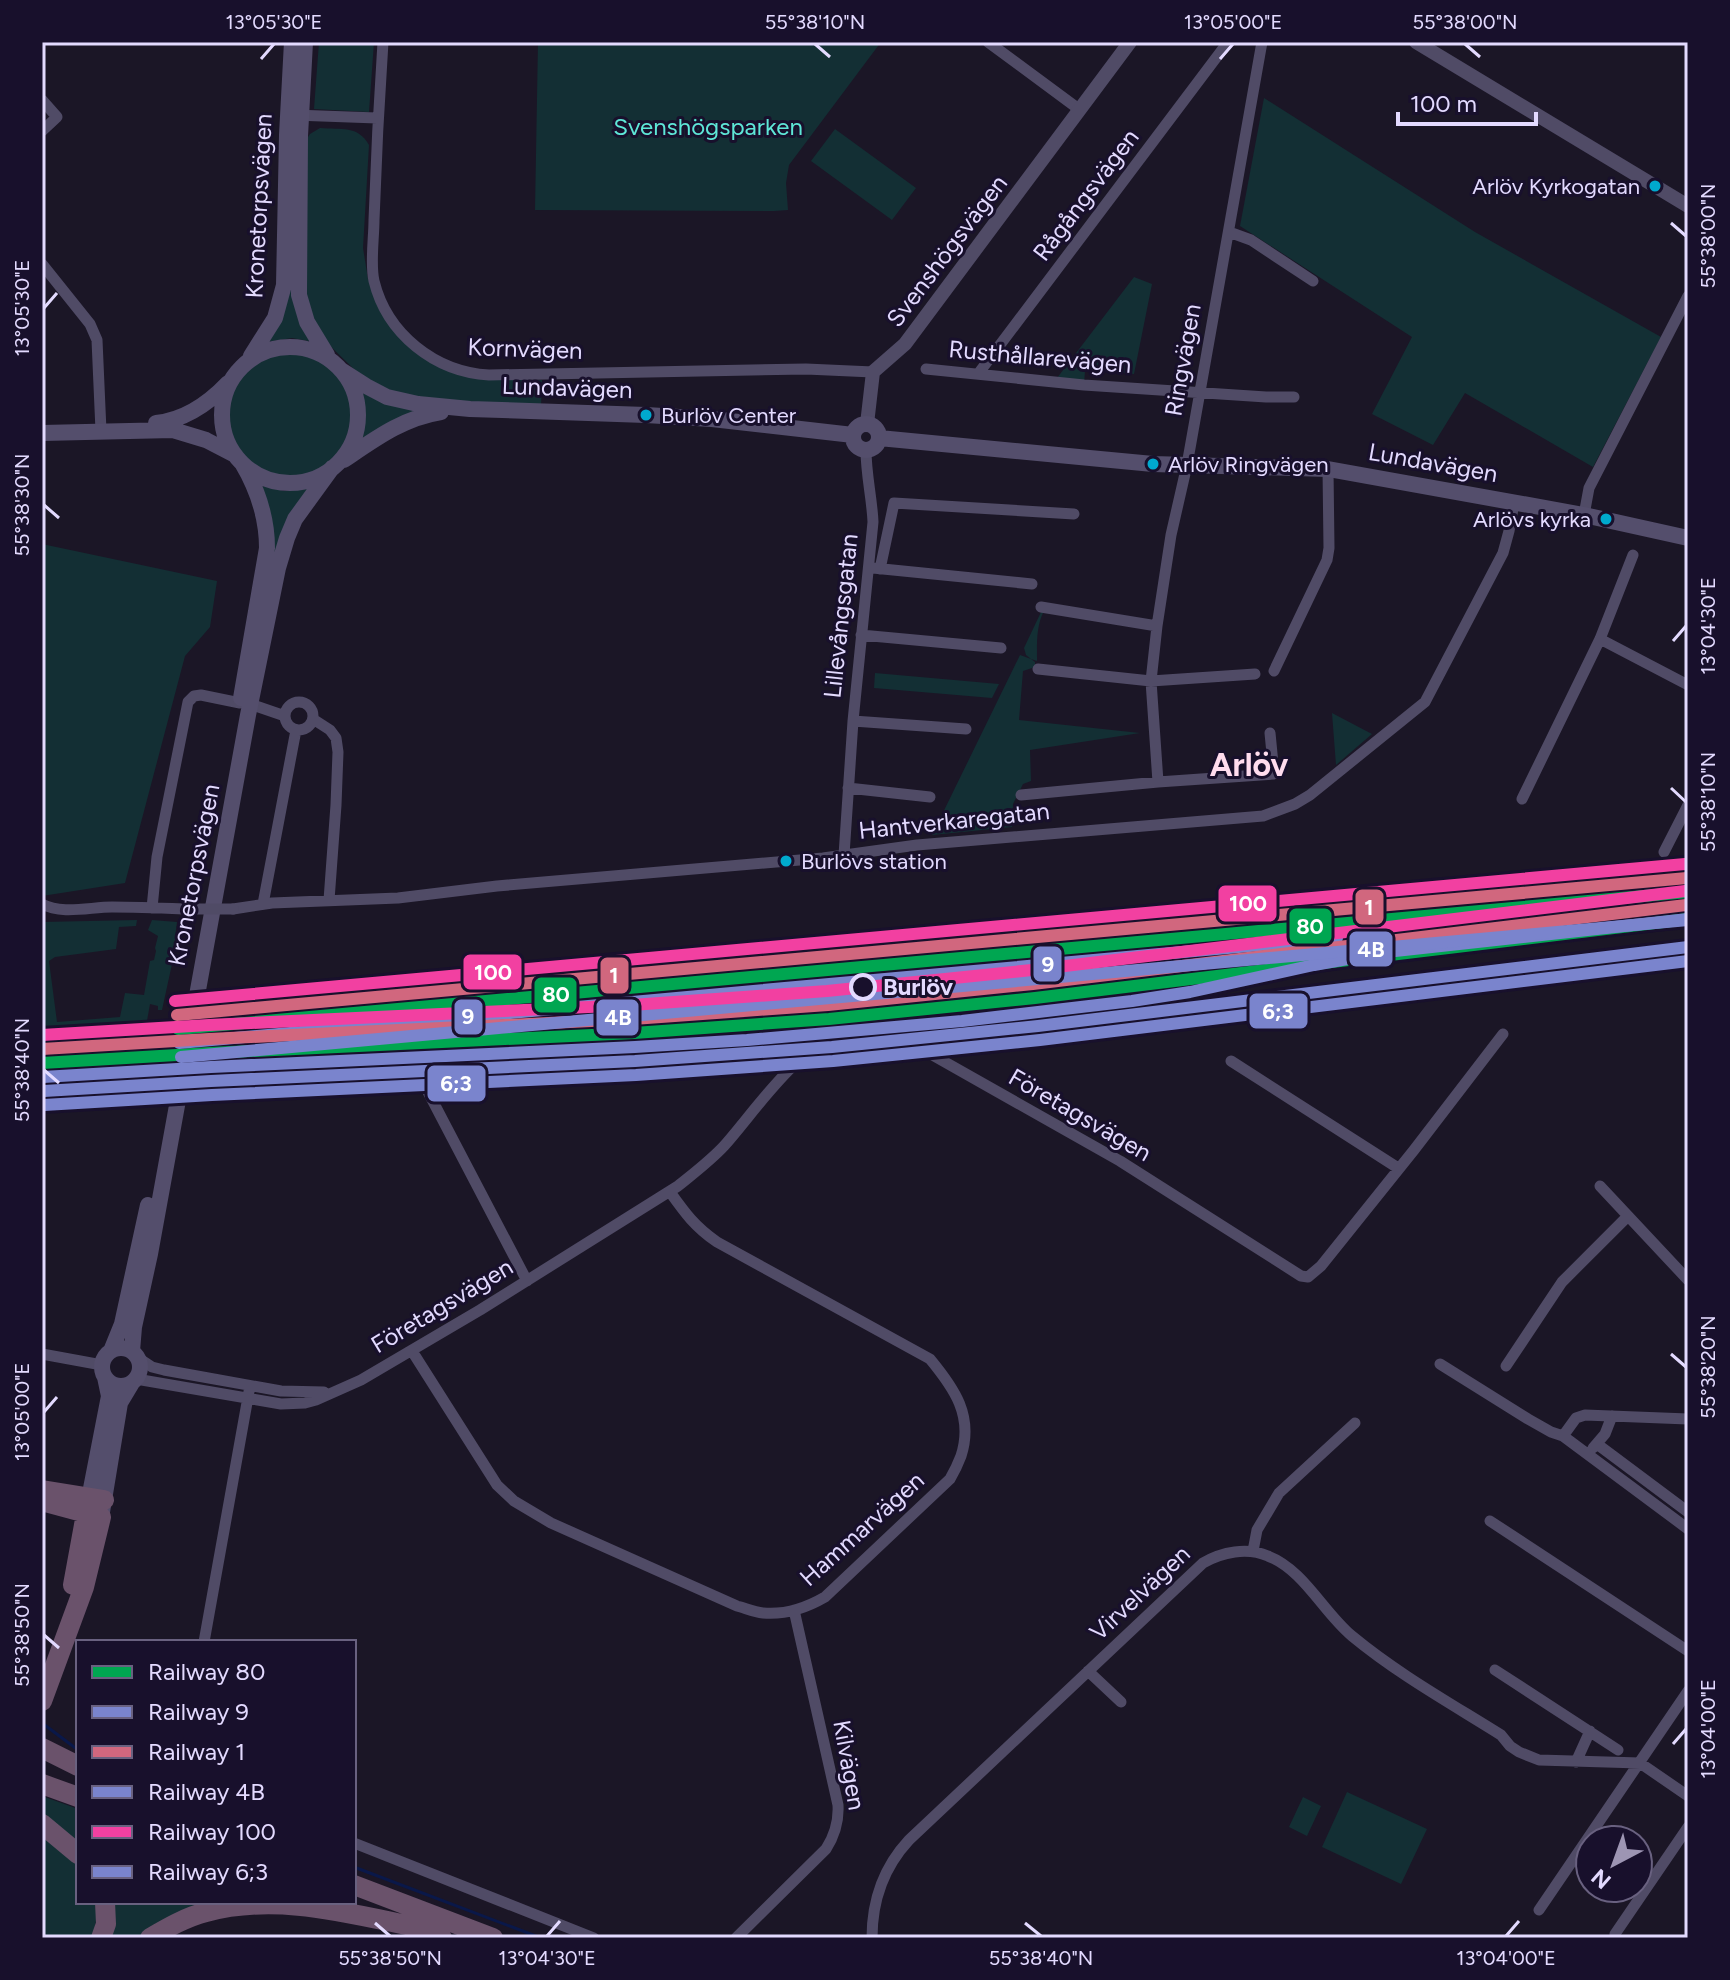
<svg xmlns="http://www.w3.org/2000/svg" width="1730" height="1980" font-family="Figtree,sans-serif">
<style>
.green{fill:#132f34}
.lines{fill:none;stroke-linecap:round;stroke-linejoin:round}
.stream{stroke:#0a1849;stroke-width:3}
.minor{stroke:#504b66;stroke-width:11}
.tertiary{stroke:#504b66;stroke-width:14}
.secondary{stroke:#544e6c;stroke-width:16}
.motorway{stroke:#6a526b;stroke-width:20}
.rail{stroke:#495971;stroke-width:3;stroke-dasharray:12 10;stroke-linecap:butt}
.minor-bridge{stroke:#504b66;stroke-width:11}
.rail-1-casing{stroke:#18102c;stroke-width:18}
.rail-2-casing{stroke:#18102c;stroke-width:18}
.rail-3-casing{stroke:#18102c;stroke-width:18}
.rail-4-casing{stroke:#18102c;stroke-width:18}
.rail-5-casing{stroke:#18102c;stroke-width:18}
.rail-6-casing{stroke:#18102c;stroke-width:18}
.rail-1{stroke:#00a651;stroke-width:12}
.rail-2{stroke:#7a84cd;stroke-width:12}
.rail-3{stroke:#d1677e;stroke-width:12}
.rail-4{stroke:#7a84cd;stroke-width:12}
.rail-5{stroke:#f240a1;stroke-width:12}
.rail-6{stroke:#7a84cd;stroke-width:12}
.ticks{fill:none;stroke:#e3daff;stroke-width:3}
.bus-dot{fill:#00a9ce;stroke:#18102c;stroke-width:3}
.stop-dot{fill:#18102c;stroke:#e3daff;stroke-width:4}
.labels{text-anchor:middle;stroke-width:6;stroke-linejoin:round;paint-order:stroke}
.bus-label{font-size:22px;fill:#e3daff;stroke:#18102c;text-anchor:start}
.park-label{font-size:24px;fill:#5ee7d7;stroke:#18102c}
.street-label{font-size:24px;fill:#e3daff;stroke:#18102c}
.stop-label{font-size:24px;font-weight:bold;fill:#e3daff;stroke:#18102c;text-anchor:start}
.district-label{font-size:32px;font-weight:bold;fill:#ffdcee;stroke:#18102c}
.line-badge{stroke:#18102c;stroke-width:3}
.badge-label{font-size:22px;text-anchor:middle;font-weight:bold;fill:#fff}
.neatline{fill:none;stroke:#e3daff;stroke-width:3}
.ticks-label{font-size:20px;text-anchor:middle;fill:#e3daff}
</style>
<rect width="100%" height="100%" fill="#1b1626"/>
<path class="green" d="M319,42H374L369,112L314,109Z
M538,42H881L789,165L786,183L788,210L774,211L535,210Z
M1264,98L1475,232L1661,337L1593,467L1465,393L1433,445L1372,414L1412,337L1240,226Z
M320,128C341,130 358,125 369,145L363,248L368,279L406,343L488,379L542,380L541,406L411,401L360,375L323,339L306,304V140L310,134Z
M835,129L916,188L892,220L811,161Z
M294,211L314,342L292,338L267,342Z
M1134,277L1152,284L1134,374L1085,370L1084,385L1054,382Z
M229 415a61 61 0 1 1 122 0a61 61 0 1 1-122 0Z
M360,391L421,408L361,439L364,416Z
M258,485L284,491L310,488L275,558Z
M42,544L217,581L210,627L185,656L125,883L42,896Z
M1042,610L1044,611C1036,626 1037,644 1037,661L1031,659L1035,662V667L1023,671L1019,720L1140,733L1030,750L1031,781L1023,784L1013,804L1012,827L932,835L1020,655L1031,659L1026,655L1024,648Z
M875,673L999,684L992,698L874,688Z
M1332,713L1372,734L1336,765Z
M137,920L136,926L119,927L116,949L55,957L49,961L57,1022L120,1017L125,993L144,995L150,961L154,960L156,951L155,948L158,936L148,930L152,920L177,922L175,937L177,941L162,1010H158V1006L150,1004L147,1021L42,1033V922Z
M1347,1792L1427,1829L1401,1884L1322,1847Z
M42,1796L78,1809V1847L42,1817Z
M1303,1797L1321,1806L1307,1836L1289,1827Z
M42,1830L78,1862V1902H98L94,1938H42Z
M110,1902H225L163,1923L138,1938H108Z"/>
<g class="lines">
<path class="stream" d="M42,1723L78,1750
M354,1867L541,1938"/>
<path class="minor" d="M383,42C379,101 376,160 374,220C374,238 370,264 374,281C387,334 435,372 489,375L806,369L873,372
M988,42L1080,110
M42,100L57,117L42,131
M294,115L377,118
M1229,232L1251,240L1313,281
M42,264L90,324L97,340L101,431
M926,369L1084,385L1266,397H1294
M978,374L1228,42
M1584,515L1589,488L1688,296
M873,568L1032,584
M880,569L894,503L1074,514
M1041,607L1157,626
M861,635L1001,648
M1600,639L1688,685
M1038,669L1151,681L1255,674
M1274,671L1327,560L1329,548L1328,469
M285 716a14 14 0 1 1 28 0a14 14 0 1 1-28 0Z
M250,704L285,716
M313,719L330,730L336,738L338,752L336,805L329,900
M853,721L966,729
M1158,782L1151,681L1157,626L1171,535L1187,465L1262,42
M848,788L930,797
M1021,795L1158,782L1274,774L1270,733
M1522,799L1600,639L1633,555
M1664,852L1688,805
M844,855L853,721L873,522C872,498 866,475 866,450
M42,904C62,915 90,907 112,907C136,907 160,908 184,909
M263,904L296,730
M152,908L157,857L188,702L194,696L201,695L240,703
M233,909L272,903L398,898L497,886L823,858L917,845L1263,816L1295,804L1310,795L1425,702L1503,553L1509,531L1514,503
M379,1056C391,1070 399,1068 416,1069L527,1281
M1231,1061L1398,1168
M1600,1186L1688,1280
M412,1351L497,1485L514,1501L551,1523L737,1606C745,1608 754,1612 763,1613C785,1615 806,1608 825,1597L950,1479C954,1472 958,1464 961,1456C974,1416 954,1388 930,1359L717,1242C695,1227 685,1213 670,1192
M42,1354L102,1365
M137,1357L152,1367L164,1370L281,1391L324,1392
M1440,1364L1528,1419L1551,1432L1563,1436L1688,1529
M1506,1366L1562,1282L1628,1216
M136,1379L281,1404L305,1403L316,1400L361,1380L480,1310L678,1186C694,1173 710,1161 724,1146C758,1108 802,1038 854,1031C876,1028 894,1036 913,1044L1120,1161L1301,1276L1308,1277L1321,1266L1414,1150L1503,1034
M1563,1436L1576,1418L1585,1415L1688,1419
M1597,1444L1688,1512
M1593,1448L1605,1434L1612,1416
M1490,1521L1688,1651
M1253,1551L1257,1530L1279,1493L1355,1423
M204,1642L250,1386
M1495,1670L1618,1750
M1088,1671L1121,1702
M1576,1762L1590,1731
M354,1843L594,1938
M1539,1910L1688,1691
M1615,1934L1688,1827
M736,1938L826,1849C835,1835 839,1822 838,1805L794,1610
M872,1938C872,1900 883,1868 909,1840L1203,1563C1222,1552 1247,1547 1268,1556C1304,1570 1323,1612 1352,1636C1398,1674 1450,1703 1501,1735L1510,1746L1519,1752L1539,1760L1640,1763L1688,1796"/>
<path class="tertiary" d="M1416,42L1688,206
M867,424L873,372L905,344L1130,42"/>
<path class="secondary" d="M305,42L300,136L299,295L307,322L327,355
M222 415a68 68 0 1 1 136 0a68 68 0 1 1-136 0Z
M251,356L275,318L284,285L287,135L292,42
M341,370L366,386L387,397L418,404L470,409L646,415L712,419L853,435
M156,423C185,420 208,404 228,383
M853 437a13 13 0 1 1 26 0a13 13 0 1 1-26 0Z
M42,433L173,430L206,440L233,454
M879,438L1153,464L1328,469L1584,515L1688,538
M344,460C375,439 403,418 441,412
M241,698L267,548C267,517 258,490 242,463
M102 1367a19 19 0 1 1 38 0a19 19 0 1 1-38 0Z
M111,1351L122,1324L148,1205
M132,1351L134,1327L150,1254L248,715L278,568L287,538L295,519L332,468
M87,1509L109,1396L105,1377
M102,1512L120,1403L132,1383"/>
<path class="motorway" d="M42,1490L104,1500
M42,1501L101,1517L84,1587L42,1701
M73,1585L86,1514
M42,1748L78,1766
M42,1784L78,1797
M42,1824L78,1854
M354,1885L493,1938
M406,1924L442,1938
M101,1938L106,1924L105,1902
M150,1938C167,1928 186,1917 206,1912C276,1893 347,1913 416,1927"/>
<path class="rail" d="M1624,927L1688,921
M42,1049C288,1028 534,1019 779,996C1083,966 1385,929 1688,899"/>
<path class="minor-bridge" d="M184,909H233"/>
<defs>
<path id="rail-1" d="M178,1029L1688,892
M42,1063L210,1053L634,1033L829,1019L1035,998L1688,919"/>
<path id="rail-2" d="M179,1043L1337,938
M43,1077L211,1067L635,1047L747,1040L962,1021L1132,1001L1190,992L1314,965L1386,952L1688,919"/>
<path id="rail-3" d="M177,1015L1687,878
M42,1049L209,1039L633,1019L828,1005L1033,984L1686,905"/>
<path id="rail-4" d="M181,1057L1688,920
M44,1091L211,1081L635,1061L832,1047L1038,1026L1688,947"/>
<path id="rail-5" d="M175,1001L1685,864
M42,1035L209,1025L632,1005L827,991L1032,970L1685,891"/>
<path id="rail-6" d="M44,1105L212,1095L636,1075L833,1061L1040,1040L1688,961"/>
</defs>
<use href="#rail-1" class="rail-1-casing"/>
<use href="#rail-2" class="rail-2-casing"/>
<use href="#rail-3" class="rail-3-casing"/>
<use href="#rail-4" class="rail-4-casing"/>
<use href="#rail-5" class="rail-5-casing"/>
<use href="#rail-6" class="rail-6-casing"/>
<use href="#rail-1" class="rail-1"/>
<use href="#rail-2" class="rail-2"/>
<use href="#rail-3" class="rail-3"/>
<use href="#rail-4" class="rail-4"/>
<use href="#rail-5" class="rail-5"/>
<use href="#rail-6" class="rail-6"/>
</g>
<path class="ticks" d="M815,44L830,57M1465,44L1480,57M261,59L274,44M1220,59L1233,44M1671,223L1686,236M44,308L57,293M44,505L59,518M1673,641L1686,626M1671,788L1686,802M44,1070L59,1083M1671,1354L1686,1367M44,1412L57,1397M44,1635L59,1648M1673,1744L1686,1729M375,1923L390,1936M1025,1923L1041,1936M547,1936L560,1921M1506,1936L1519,1921"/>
<g class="bus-dot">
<circle cx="1655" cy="186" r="7"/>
<circle cx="646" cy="415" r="7"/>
<circle cx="1153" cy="464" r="7"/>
<circle cx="1606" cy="519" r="7"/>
<circle cx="786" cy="861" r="7"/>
</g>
<circle class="stop-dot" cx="863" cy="987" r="12"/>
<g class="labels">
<g class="bus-label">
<text x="1640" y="194" text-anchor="end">Arlöv Kyrkogatan</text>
<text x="661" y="423">Burlöv Center</text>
<text x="1168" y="472">Arlöv Ringvägen</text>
<text x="1591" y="527" text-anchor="end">Arlövs kyrka</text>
<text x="801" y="869">Burlövs station</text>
</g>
<g class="park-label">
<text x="708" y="135">Svenshögsparken</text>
</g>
<g class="street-label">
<text transform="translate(1086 195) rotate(-53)" y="8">Rågångsvägen</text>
<text transform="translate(259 206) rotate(-87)" y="8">Kronetorpsvägen</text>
<text transform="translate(947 251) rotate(-53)" y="8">Svenshögsvägen</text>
<text transform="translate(525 349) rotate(2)" y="8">Kornvägen</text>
<text transform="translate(1040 357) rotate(5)" y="8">Rusthållarevägen</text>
<text transform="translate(1183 360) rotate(-80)" y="8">Ringvägen</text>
<text transform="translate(567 388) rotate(2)" y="8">Lundavägen</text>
<text transform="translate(1433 463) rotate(10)" y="8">Lundavägen</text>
<text transform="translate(841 616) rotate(-84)" y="8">Lillevångsgatan</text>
<text transform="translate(954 821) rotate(-6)" y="8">Hantverkaregatan</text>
<text transform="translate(194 875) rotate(-79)" y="8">Kronetorpsvägen</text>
<text transform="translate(1080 1115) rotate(30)" y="8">Företagsvägen</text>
<text transform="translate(442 1306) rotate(-31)" y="8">Företagsvägen</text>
<text transform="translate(862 1529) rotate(-42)" y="8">Hammarvägen</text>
<text transform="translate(1140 1593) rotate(-43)" y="8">Virvelvägen</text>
<text transform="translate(849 1765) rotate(80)" y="8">Kilvägen</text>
</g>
<g class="stop-label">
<text x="883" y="995">Burlöv</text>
</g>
<g class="district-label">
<text x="1249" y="776">Arlöv</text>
</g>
</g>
<g class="line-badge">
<rect x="1217" y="884" width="61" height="39" rx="8" fill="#f240a1"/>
<rect x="1354" y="888" width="31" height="38" rx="8" fill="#d1677e"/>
<rect x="1288" y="907" width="45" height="38" rx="8" fill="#00a651"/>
<rect x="1348" y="930" width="46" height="38" rx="8" fill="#7a84cd"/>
<rect x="1032" y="945" width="31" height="38" rx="8" fill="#7a84cd"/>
<rect x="462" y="953" width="61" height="38" rx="8" fill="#f240a1"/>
<rect x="599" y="956" width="31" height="39" rx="8" fill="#d1677e"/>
<rect x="533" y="976" width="45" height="38" rx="8" fill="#00a651"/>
<rect x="1248" y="992" width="61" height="38" rx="8" fill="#7a84cd"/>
<rect x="453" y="998" width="31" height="38" rx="8" fill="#7a84cd"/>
<rect x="595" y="998" width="45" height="39" rx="8" fill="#7a84cd"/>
<rect x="426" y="1064" width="61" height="39" rx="8" fill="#7a84cd"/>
</g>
<g class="badge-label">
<text x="1248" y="911">100</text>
<text x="1369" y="915">1</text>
<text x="1310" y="934">80</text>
<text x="1371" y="957">4B</text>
<text x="1048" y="972">9</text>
<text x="493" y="980">100</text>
<text x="614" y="983">1</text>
<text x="556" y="1002">80</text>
<text x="1278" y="1019">6;3</text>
<text x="468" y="1024">9</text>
<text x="618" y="1025">4B</text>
<text x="456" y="1091">6;3</text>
</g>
<rect width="1730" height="1980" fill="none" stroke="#18102c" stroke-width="88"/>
<rect x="76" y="1640" width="280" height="264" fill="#18102c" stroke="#696180" stroke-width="2"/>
<rect x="92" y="1666" width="40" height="12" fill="#00a651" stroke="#696180" stroke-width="2"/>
<text x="148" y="1680" font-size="24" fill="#e3daff">Railway 80</text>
<rect x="92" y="1706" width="40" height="12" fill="#7a84cd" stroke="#696180" stroke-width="2"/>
<text x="148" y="1720" font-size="24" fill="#e3daff">Railway 9</text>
<rect x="92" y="1746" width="40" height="12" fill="#d1677e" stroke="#696180" stroke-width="2"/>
<text x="148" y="1760" font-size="24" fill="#e3daff">Railway 1</text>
<rect x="92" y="1786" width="40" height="12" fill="#7a84cd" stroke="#696180" stroke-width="2"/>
<text x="148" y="1800" font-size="24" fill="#e3daff">Railway 4B</text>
<rect x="92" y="1826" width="40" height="12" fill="#f240a1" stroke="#696180" stroke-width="2"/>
<text x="148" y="1840" font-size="24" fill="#e3daff">Railway 100</text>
<rect x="92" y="1866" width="40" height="12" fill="#7a84cd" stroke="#696180" stroke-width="2"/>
<text x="148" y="1880" font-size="24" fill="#e3daff">Railway 6;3</text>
<g transform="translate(1614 1864) rotate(221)"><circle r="38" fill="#18102c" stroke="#696180" stroke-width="2"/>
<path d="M0-6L14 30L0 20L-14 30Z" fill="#9d95b3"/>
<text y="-12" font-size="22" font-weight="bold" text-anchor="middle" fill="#e3daff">N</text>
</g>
<path d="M1398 112v12h138v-12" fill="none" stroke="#e3daff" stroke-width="4"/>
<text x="1410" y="112" font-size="24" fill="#e3daff" stroke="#18102c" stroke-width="6" paint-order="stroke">100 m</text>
<rect x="44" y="44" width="1642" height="1892" class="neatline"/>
<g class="ticks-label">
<text x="274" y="29">13°05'30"E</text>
<text x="815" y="29">55°38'10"N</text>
<text x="1233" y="29">13°05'00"E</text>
<text x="1465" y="29">55°38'00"N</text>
<text transform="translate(1708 236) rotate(-90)" y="7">55°38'00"N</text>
<text transform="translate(22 308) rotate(-90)" y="7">13°05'30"E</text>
<text transform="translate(22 505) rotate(-90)" y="7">55°38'30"N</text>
<text transform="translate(1708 626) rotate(-90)" y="7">13°04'30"E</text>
<text transform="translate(1708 802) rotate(-90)" y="7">55°38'10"N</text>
<text transform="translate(22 1070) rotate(-90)" y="7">55°38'40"N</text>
<text transform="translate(1708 1367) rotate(-90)" y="7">55°38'20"N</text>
<text transform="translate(22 1412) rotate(-90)" y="7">13°05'00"E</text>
<text transform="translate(22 1635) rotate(-90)" y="7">55°38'50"N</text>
<text transform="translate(1708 1729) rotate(-90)" y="7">13°04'00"E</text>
<text x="390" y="1965">55°38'50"N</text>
<text x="547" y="1965">13°04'30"E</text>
<text x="1041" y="1965">55°38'40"N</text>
<text x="1506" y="1965">13°04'00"E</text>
</g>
</svg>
